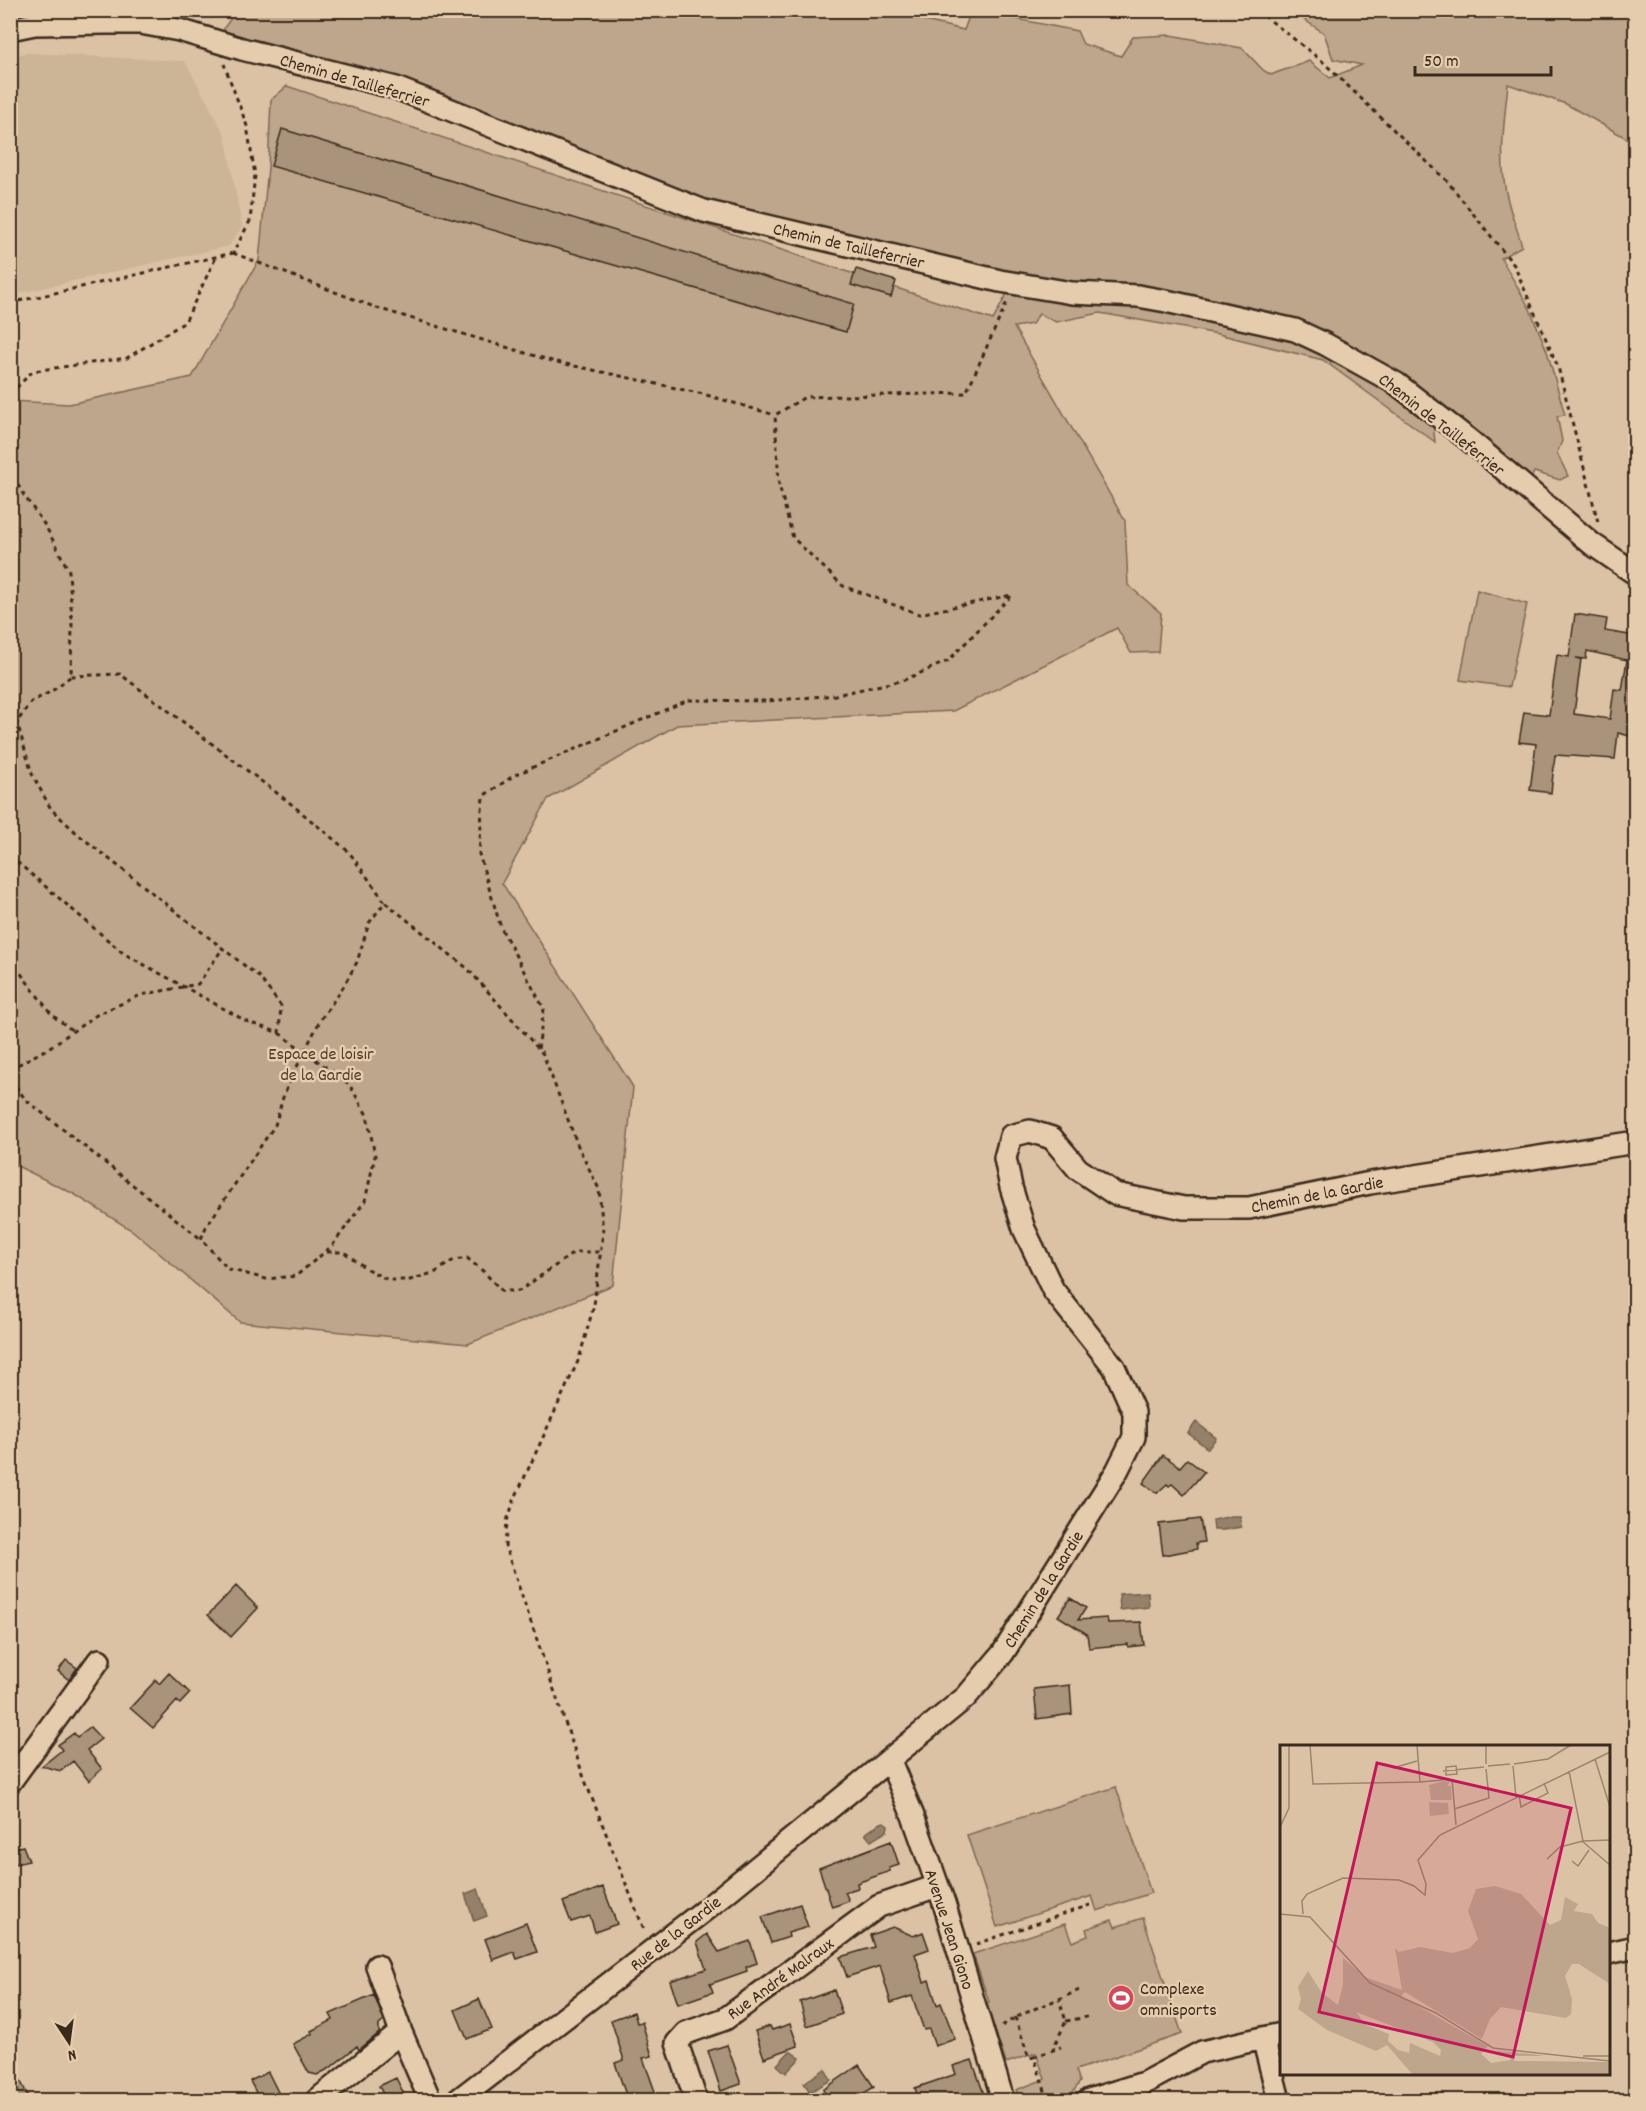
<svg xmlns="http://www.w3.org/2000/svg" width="1646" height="2111" font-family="Dekko,sans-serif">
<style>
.built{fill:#ccb497}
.green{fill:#bda68b;stroke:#7c6854;stroke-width:1.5}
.water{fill:#95806a;stroke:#715e4c;stroke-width:1.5}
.building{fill:#a9937a;stroke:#3b2a1e;stroke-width:1.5;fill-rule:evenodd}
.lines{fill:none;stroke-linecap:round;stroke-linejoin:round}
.minor-casing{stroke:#3b2a1e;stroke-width:26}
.path{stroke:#3b2a1e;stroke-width:3;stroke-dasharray:4.5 4.5;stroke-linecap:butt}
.minor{stroke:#e5ccad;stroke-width:21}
.labels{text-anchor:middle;stroke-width:5;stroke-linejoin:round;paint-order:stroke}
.street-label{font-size:18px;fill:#3b2a1e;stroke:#e5ccad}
.park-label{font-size:18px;fill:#4e3d2e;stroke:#e5ccad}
.poi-label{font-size:18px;fill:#3b2a1e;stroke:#e5ccad;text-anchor:start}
.inset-road{fill:none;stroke:#9b856e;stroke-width:1.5}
.view{fill:#c2185b;fill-opacity:0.15;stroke:#c2185b;stroke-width:3}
.inset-edge{fill:none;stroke:#3b2a1e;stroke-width:3}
</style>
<rect width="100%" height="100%" fill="#dbc2a4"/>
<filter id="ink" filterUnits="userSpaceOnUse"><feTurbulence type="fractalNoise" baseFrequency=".0167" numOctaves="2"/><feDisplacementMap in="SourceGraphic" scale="12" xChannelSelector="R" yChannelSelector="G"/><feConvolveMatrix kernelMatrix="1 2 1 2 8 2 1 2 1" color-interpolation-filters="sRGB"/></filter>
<g filter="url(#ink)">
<path class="built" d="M26,53L185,61L225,135L242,226L229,246L11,295V56Z"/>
<path class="green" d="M147,10L148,14L11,23L10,11Z
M917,10L925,21L964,30L971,11H976L1077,31L1083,44L1121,56L1133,37L1170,35L1242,48L1263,70L1271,75C1284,69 1296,67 1309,61L1330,78L1362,65L1333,59L1324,33L1291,11H1635V143L1566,104L1508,84C1504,122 1498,164 1508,201C1512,217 1518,231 1522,246L1501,258L1530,309L1547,351L1565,415L1557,416L1562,441L1557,453L1568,476L1560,480L1534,472L1531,479L1470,425L1433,423L1435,442L1323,360L1218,334L1100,313L1056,322L1039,314L1032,324L1014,327L1125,521L1128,585L1161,613L1158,652L1131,653L1117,628L953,711L677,725L548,799L502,883L633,1087L613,1285L468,1344L240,1322L133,1231L74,1194L11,1163L10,401L69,404L192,377L259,260L268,168L271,100L287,86L993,320L1015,278L708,206L225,35L224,28L236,11Z
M1477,590L1527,604L1509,687L1460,680Z
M1116,1787L1151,1893L1097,1911L1092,1896L997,1927L967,1835Z
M1143,1918L1182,2034L1076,2070L1080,2082L1071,2095L1053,2100H1020L1016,2090L1045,2079L1036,2053L1006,2063L986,2003L989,2002L973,1954L1065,1924L1072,1942L1088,1936L1086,1929L1112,1920L1115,1927Z"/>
<path class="water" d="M1196,1422L1216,1438L1208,1449L1188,1433Z
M1232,1516H1240L1241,1527L1223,1530H1214L1213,1520Z
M1148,1592L1149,1607L1120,1610L1119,1594Z
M884,1822L888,1825L887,1831L871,1841L865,1834L881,1823Z
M478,1889L487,1916L474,1921L465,1894Z
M790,2051L800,2058L786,2073L777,2065Z
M825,2069L831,2080L810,2092L804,2083Z"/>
<path class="building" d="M282,129L854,304L846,332L271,166Z
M856,269L896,281L891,297L851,285Z
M1575,614L1607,619L1605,631L1635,636V698L1630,736L1618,733L1615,759L1555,755L1551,793L1530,790L1536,744L1519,742L1524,712L1549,715L1557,655L1569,657ZM1587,651L1627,660L1622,690L1614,689L1610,719L1574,714L1581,659L1576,658L1586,659Z
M1163,1455L1180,1467L1187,1459L1204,1472L1184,1495L1172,1484L1169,1486L1167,1484L1157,1493L1143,1483Z
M1200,1519L1204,1542L1196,1543L1197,1549L1163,1555L1159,1524Z
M236,1586L258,1608L231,1637L208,1615Z
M1070,1598L1086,1608L1078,1620L1107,1618L1108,1623L1141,1622L1144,1645L1128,1647V1644L1089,1648L1087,1634L1058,1616Z
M66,1660L77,1668L69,1680L58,1671Z
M169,1673L190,1693L180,1704L177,1701L153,1728L130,1708L156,1680L159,1684Z
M1070,1685L1072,1714L1037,1719L1034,1689Z
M90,1727L101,1739L87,1750L102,1769L89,1781L73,1761L61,1771L42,1766L62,1750L58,1745L74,1733L77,1737Z
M891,1841L899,1865L889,1868L890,1871L857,1883L858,1888L845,1892L849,1901L832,1907L819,1868Z
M23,1846L29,1861L10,1865V1849Z
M603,1887L617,1924L595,1932L590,1916L571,1922L563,1902Z
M800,1904L808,1927L788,1933L789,1937L771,1943L762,1917Z
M526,1923L537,1952L517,1959L514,1952L493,1960L485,1939Z
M893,1927L913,1936L923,1932L929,1949L915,1954L924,1982L929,1980L937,2005L941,2003L955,2039L935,2046L929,2029L924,2030L912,1996L891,2003L880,1966L847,1977L840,1957L874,1947L870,1935Z
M707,1934L719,1952L750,1941L757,1963L746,1967L747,1971L710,1984L713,1992L678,2004L670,1981L706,1969L697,1942Z
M834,1990L842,2014L807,2026L800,2002Z
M374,1995L384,2021L379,2025V2033L359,2050L357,2046L330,2068L317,2075L309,2073L293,2044L312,2034L311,2031L333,2020L330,2014Z
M479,1999L492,2029L467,2039L455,2010Z
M634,2012L637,2023L642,2022L652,2056L643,2058L658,2100H635L632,2093L626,2095L615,2063L624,2060L611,2020Z
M790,2024L798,2046L764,2058L755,2031L770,2026L772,2030Z
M727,2045L741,2084L721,2091L708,2051Z
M10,2060L30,2100H10Z
M972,2060L986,2100H919L915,2088L956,2074L953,2066Z
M859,2065L874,2087L853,2100H830L823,2090Z
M268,2072L282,2100H260L250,2081Z
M396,2078L407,2100H386L379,2086Z"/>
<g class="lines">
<defs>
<path id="minor" d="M10,29L35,24L108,23H140L179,30L242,49L396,88L704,211L1000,281L1072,293L1138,296L1166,301L1295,330L1325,344L1397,384L1469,440L1592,544L1636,574
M890,1761L913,1816L944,1903L1003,2100
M10,1782L99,1660
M1608,1953L1636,1947
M377,1966L401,2032
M1263,2038L1282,2034
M317,2100L401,2032L430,2100
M458,2100L706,1909L966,1697L1003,1653L1117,1471L1134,1437V1412L1114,1367L1053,1290L1024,1229L1011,1187L1005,1158L1011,1136L1030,1131L1052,1138L1078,1169L1115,1194L1184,1208H1249L1370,1183L1636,1142
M696,2100L677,2043L686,2033L725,2019L879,1906L937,1886
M1089,2100L1144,2083L1202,2052L1263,2038L1279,2100"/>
</defs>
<use href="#minor" class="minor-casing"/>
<path class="path" d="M1257,10L1322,61L1447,181L1514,265L1558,367L1598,522
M233,253L377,308L552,361L703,394L775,415
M10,303L233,253L250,221L255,175L247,126L224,64
M10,394L33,371L127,358L185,322L216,257
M10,468L21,491L46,527L69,571L72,622L71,676L52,691L31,702L17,722L10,726
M71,676L120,674L290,803L349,852L385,902
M10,747L16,723
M10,856L123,953L246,1021L279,1033L281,1006L259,977L80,836L51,809L32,774L17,722
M10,959L52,1015L73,1031
M279,1033L349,1084L367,1115L375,1156L365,1201L332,1246L296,1276L266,1279L228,1269L201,1239L206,1227L275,1125L284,1094L304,1052L321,1019L342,989L357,962L369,923L385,902L468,969L543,1054L578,1146L599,1189L603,1232L594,1305L579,1359L515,1498L507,1521L505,1546L584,1778L645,1932
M538,1049L544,1009L501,928L479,854L483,796L515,775L688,700L768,701L835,695L904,680L948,661L1012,595L919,614L843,586L793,538L779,485L775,415L805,397L966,393L1007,302
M10,1069L47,1049L98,1014L141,995L198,984L223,948
M10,1079L26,1100L201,1239
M327,1252H344L367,1269L388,1280H410L436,1272L454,1260L467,1258L484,1272L502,1291H519L575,1252H600
M976,1944L1093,1904
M1015,2017L1029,2058L1034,2057
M1066,2021L1087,2017
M1002,2026C1025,2010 1053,2003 1079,1990
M1052,2051L1066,2021L1059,2000
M1048,2100L1034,2057L1061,2047"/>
<use href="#minor" class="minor"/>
</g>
</g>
<defs>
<symbol id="stadium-disc" viewBox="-11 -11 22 22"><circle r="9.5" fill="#d1495b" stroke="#e5ccad"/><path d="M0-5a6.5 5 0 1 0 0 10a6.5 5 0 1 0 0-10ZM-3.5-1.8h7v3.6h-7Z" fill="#fff"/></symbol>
</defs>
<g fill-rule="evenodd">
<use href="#stadium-disc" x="1106" y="1983" width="30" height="30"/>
</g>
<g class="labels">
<g class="street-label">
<text transform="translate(355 80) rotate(16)" y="6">Chemin de Tailleferrier</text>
<text transform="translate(849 245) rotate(13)" y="6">Chemin de Tailleferrier</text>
<text transform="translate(1442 424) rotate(38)" y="6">Chemin de Tailleferrier</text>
<text transform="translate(1317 1194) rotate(-11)" y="6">Chemin de la Gardie</text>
<text transform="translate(1043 1589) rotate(-58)" y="6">Chemin de la Gardie</text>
<text transform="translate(950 1929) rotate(72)" y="6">Avenue Jean Giono</text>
<text transform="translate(675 1933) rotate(-38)" y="6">Rue de la Gardie</text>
<text transform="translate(780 1978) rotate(-36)" y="6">Rue André Malraux</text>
</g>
<g class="park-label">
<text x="321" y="1059">Espace de loisir<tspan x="321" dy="21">de la Gardie</tspan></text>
</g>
<g class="poi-label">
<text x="1140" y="1994">Complexe<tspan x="1140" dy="21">omnisports</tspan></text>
</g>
</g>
<g transform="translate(1280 1745)">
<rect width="330" height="330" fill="#dbc2a4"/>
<path d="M164,36L170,37L167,41H171L172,55H151L149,40ZM149,57L168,58L169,69L150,71ZM215,141L241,149L270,180L281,175L285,152L298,159L294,166L312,169L318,178L330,183V239L299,219H292L285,231L292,254L291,269L286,273L221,262L210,274L202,294L125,247L121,251L208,301L201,309L211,318L231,315L229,311L216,306L253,309L265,311H235L234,316L330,317V330H133L107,300L96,306L47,285L18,264L21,254L18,242L28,226L42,248L58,260L63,240V213L87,233L122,245L115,203L119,207L140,202L173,208L190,203L198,194L188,166L196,144ZM76,267L153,297L161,305L160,311L130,298L129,308L118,305L108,296L109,289L86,280Z" fill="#bda68b" fill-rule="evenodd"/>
<path class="inset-road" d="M30,0L33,39L140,37M85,0H127M137,0L140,37L163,35M206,0V19M315,14L330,62M234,19L268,14L291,0M176,21L177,29L166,30V22ZM208,21L230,19M233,21L236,52M113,23L137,16M163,26L204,22M289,26L303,96L330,95M172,34L176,80M239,50L241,62L268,48L264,38M174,64L209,53L206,24M0,82L9,63V0M302,96L330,120M267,114L280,102L303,96M292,116L298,121L309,105M0,169L30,172L90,238L156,268L213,303L330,316M23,169L22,156L27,149L63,133L119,135L134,141L145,150L146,139L138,115L160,90L330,7M303,311H330"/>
<path class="view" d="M97,18L291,63L233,312L39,267Z"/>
<rect width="330" height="330" class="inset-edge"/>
</g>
<rect width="1646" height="2111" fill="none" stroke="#e5ccad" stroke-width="36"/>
<rect x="18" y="18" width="1610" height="2075" fill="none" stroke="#3b2a1e" stroke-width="2" filter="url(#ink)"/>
<g transform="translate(69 2042) rotate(167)" stroke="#e5ccad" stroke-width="4.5" paint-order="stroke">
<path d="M0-4.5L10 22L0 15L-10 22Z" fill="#3b2a1e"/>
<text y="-9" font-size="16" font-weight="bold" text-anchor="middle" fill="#3b2a1e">N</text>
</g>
<path d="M1415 66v9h136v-9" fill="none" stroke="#3b2a1e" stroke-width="3"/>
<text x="1424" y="66" font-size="18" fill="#3b2a1e" stroke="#e5ccad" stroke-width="4.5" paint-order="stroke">50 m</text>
</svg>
